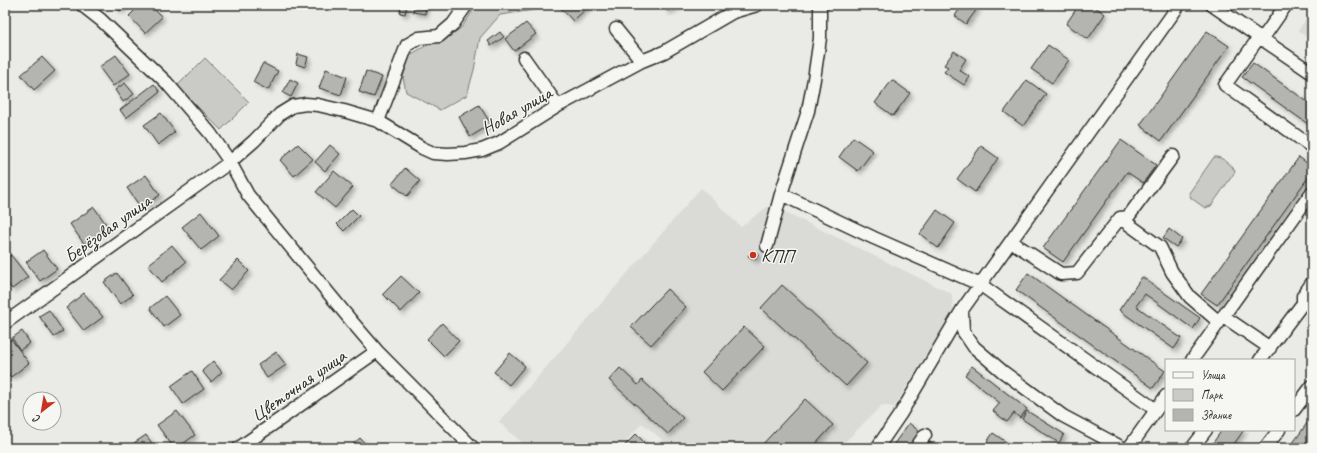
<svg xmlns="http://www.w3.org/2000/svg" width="1317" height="453" font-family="Caveat,sans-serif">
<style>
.built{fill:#dadad6}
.green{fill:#cacac7;stroke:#7a7a79}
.building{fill:#b4b4b1;stroke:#2b2b2b;filter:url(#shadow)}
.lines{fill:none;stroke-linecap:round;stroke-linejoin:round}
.minor-casing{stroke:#2b2b2b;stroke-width:15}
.minor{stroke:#f6f6f2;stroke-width:12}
.poi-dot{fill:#c8321e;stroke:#f6f6f2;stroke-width:1.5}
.labels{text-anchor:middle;stroke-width:3;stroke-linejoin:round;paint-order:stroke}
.street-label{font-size:19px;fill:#2b2b2b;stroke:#f6f6f2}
.poi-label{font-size:19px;fill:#2b2b2b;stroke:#f6f6f2;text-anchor:start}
</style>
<defs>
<filter id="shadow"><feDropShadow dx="3" dy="3" stdDeviation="2" flood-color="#0004"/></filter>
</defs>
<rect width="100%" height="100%" fill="#eaeae6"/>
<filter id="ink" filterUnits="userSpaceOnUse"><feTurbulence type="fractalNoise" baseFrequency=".025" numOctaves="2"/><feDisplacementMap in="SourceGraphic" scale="8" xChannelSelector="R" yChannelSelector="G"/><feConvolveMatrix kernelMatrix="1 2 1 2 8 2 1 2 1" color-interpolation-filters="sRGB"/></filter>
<g filter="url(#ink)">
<path class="built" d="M1312,10V41L1298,31Z
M701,188L741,227L767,207L785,212L952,294L953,312L894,407L882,405L839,448H672L642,423L620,448H528L499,422Z
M1312,306V325L1303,319Z"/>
<path class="green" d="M471,5H544L541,9L500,15L480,38L474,70L467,95L440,110L406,92L403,77L410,55L427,45L445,40L462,27L472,12Z
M205,58L249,102L221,130L177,86Z
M1214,157C1221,156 1233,165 1235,172L1211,206L1205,208L1191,198L1189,193Z"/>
<path class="building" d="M114,5H126L120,11Z
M140,5H150L162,17L145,33L129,16Z
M401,5H407L405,14L400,13Z
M414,5H426L425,14L413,12Z
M558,5H590L573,21Z
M664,5H680L667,11Z
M962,5H973L977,9L966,24L955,16Z
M1079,5H1092L1105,14L1088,39L1066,24Z
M526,23L536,34L514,51L505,39Z
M1207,31L1229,46L1161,141L1140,125Z
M500,32L504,37L491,46L488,41Z
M1048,45L1069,60L1052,83L1031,69Z
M954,51L966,59L959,70L970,77L964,85L944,72L948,67L944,65Z
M298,54L308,57L305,67L296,64Z
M116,55L130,74L113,86L99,67Z
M42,57L55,71L34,90L21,75Z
M263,63L278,71L268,90L253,82Z
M1253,63L1312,105V127L1242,77Z
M326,69L347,77L341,95L319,88Z
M366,71L382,77L374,97L359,92Z
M290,79L298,83L291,97L283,93Z
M892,80L910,93L893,116L875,103Z
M1027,80L1046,94L1023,126L1004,112Z
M125,83L134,94L123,102L115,90Z
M154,84L160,92L126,118L120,110Z
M479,105L491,124L470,137L459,117Z
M161,113L175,132L158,145L144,125Z
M853,137L873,151L858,171L839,157Z
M1121,140L1156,165L1143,183L1127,172L1063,262L1043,248Z
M298,144L313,159L294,176L280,160Z
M330,145L340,154L325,171L315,162Z
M981,146L998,158L975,192L957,179Z
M1299,157L1312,167V172L1217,305L1201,294Z
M405,168L420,181L407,196L392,184Z
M334,171L353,187L335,208L316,192Z
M146,175L160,195L141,208L127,188Z
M94,207L108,227L84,244L70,224Z
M352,209L359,216L344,231L337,224Z
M937,210L955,223L938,248L920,234Z
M201,212L219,236L201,250L182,227Z
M1169,229L1182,239L1176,247L1163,238Z
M172,245L186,262L162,282L148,265Z
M43,250L57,269L40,281L26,262Z
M752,250L759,254L755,260L748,256Z
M11,255L28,277L12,289L5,280V259Z
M238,260L249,271L231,290L219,280Z
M117,273L133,295L120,304L104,282Z
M1028,273L1165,371L1153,388L1016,290Z
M401,276L419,293L401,312L383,294Z
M1142,277L1200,318L1193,329L1145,294L1136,306L1181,338L1174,349L1119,310Z
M782,285L867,363L846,386L761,308Z
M667,289L686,307L651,345L631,327Z
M84,293L103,317L84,331L66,308Z
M165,296L180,315L164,327L150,308Z
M49,310L63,331L54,337L39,316Z
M442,323L459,341L444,356L427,339Z
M744,327L765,346L722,391L702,372Z
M22,331L30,343L20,350L12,338Z
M11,339L29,363L11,377L5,370V344Z
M276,352L286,365L267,378L258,365Z
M510,353L525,366L509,385L494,372Z
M213,361L222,372L211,382L202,371Z
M972,366L1027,409L1020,418L1014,413L1007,422L993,411L1000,403L965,375Z
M620,368L638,385L642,380L683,418L668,434L609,380Z
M192,371L204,389L183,404L171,386Z
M805,399L833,425L812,448H759Z
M177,411L195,435L177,448H174L157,425Z
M1027,411L1064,434L1059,443L1022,419Z
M1312,416V448H1289L1298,436Z
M909,423L920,432L908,448H891Z
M1222,430H1244L1231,448H1210V447Z
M993,433L1015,448H983Z
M636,434L644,442L638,448H622Z
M146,435L154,446L152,448H137L134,443Z
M360,438L369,448H349Z
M658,442L665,448H654Z
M930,442L938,448H926Z"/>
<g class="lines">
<defs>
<path id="minor" d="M82,5L101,20L166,82L210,133L230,162L248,195L353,323L377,351L473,448
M1212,5L1312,73
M616,29L642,61
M1260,36L1225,85L1312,147
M1263,38L1286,5
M524,58L558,106
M378,121L407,45L419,38L439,36L453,24L465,7
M781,194L874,238L981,285L1156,410
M1120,218L1160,247L1172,272L1190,297L1219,322
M1012,242L1061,274L1077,273L1120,218L1128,217L1173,156
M767,246L781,194L808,111L814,79L820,38V5
M962,310L963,331L974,347L1002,371L1063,416L1123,448
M1223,316L1270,348
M5,323L230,162L254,141L280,114L293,106L306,104L318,105L344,111L378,121L422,148L433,153L448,154L465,153L482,150L499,143L558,106L642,61L664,52L733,12L757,5
M1192,360L1312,192
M1260,360L1303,303V296L1312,283
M1294,410L1312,386
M239,448L377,351
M877,448L901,413L962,310L1179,5
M916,448L925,435
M1129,448L1166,396
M1192,448L1206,430
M1265,448L1279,430"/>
</defs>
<use href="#minor" class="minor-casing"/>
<use href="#minor" class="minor"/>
</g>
</g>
<circle class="poi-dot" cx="753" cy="255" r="4"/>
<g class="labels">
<g class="street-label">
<text transform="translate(516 110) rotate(-30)" y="7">Новая улица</text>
<text transform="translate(107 228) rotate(-36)" y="7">Берёзовая улица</text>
<text transform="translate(298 385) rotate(-35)" y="7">Цветочная улица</text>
</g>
<g class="poi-label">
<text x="761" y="262">КПП</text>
</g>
</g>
<rect width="1317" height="453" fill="none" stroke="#f6f6f2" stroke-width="20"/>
<rect x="10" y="10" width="1297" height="433" fill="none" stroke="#2b2b2b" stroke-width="1.5" filter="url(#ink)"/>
<rect x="1165" y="359" width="130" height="72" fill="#f6f6f2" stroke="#a5a5a2"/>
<rect x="1173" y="372" width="20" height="6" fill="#f6f6f2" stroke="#a5a5a2"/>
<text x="1201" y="379" font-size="12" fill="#2b2b2b">Улица</text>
<rect x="1173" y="389" width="20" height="12" fill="#cacac7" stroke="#a5a5a2"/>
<text x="1201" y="399" font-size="12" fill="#2b2b2b">Парк</text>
<rect x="1173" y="409" width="20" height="12" fill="#b4b4b1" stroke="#a5a5a2"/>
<text x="1201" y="419" font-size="12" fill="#2b2b2b">Здание</text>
<g transform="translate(42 411) rotate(211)"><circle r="19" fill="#f6f6f2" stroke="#a5a5a2"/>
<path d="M0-3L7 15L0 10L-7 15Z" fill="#c8321e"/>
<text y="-6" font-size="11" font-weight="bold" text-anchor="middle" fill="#2b2b2b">С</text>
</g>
</svg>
